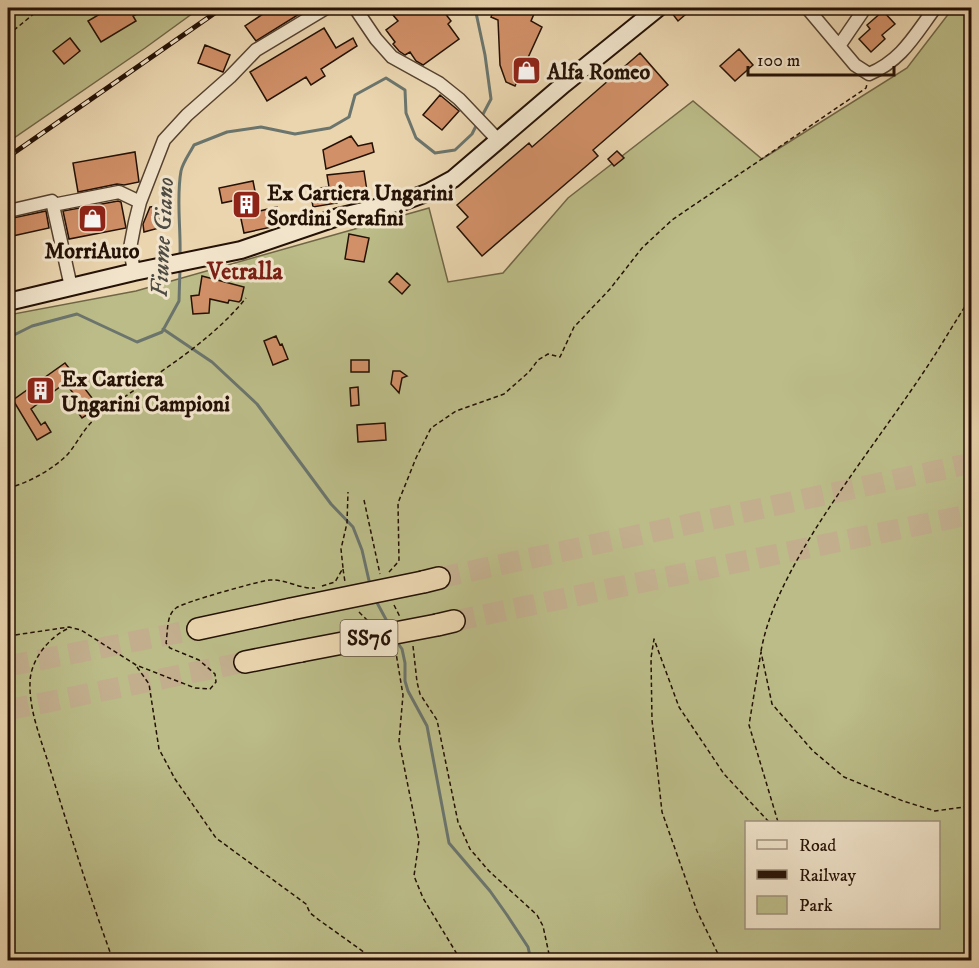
<svg xmlns="http://www.w3.org/2000/svg" width="979" height="968" font-family="'IM FELL DW Pica',serif">
<style>
.green{fill:#bbbc88;stroke:#706646;stroke-width:1.5;fill-rule:evenodd}
.lines{fill:none;stroke-linecap:round;stroke-linejoin:round}
.stream{stroke:#6b756d;stroke-width:3}
.building{fill:#d19068;stroke:#241105;stroke-width:1.5}
.highway-tunnel{stroke:#c2ae8d;stroke-width:21;stroke-dasharray:21 10;stroke-linecap:butt}
.street-casing{stroke:#564230;stroke-width:15}
.secondary-casing{stroke:#241105;stroke-width:20}
.highway-casing{stroke:#241105;stroke-width:24}
.path{stroke:#241105;stroke-width:1.5;stroke-dasharray:4.5 3;stroke-linecap:butt}
.street{stroke:#f1e4cb;stroke-width:12}
.secondary{stroke:#f1e4cb;stroke-width:16}
.highway{stroke:#ead5af;stroke-width:21}
.rail-casing{stroke:#241105;stroke-width:5}
.rail{stroke:#f1e4cb;stroke-width:3;stroke-dasharray:9;stroke-linecap:butt}
.highway-bridge-casing{stroke:#241105;stroke-width:24;stroke-linecap:butt}
.highway-bridge{stroke:#ead5af;stroke-width:21}
.labels{text-anchor:middle;stroke-width:6;stroke-linejoin:round;paint-order:stroke}
.shield{fill:#f1e4cb;stroke:#625040;stroke-width:1.5}
.shield-label{font-size:21px;font-weight:bold;fill:#241105}
.poi-label{font-size:22px;font-weight:bold;fill:#241105;stroke:#f1e4cb;text-anchor:start}
.water-label{font-size:24px;font-style:italic;fill:#4d4b42;stroke:#f1e4cb}
.neighbourhood-label{font-size:24px;font-weight:bold;fill:#7a1f14;stroke:#f1e4cb}
</style>
<rect width="100%" height="100%" fill="#ead5af"/>
<filter id="stains"><feTurbulence type="fractalNoise" baseFrequency=".00333" numOctaves="4"/><feColorMatrix values="0 0 0 0 .2 0 0 0 0 .09 0 0 0 0 .02 0 0 0 .5 -.17"/></filter>
<radialGradient id="worn" r=".72"><stop offset=".6" stop-color="#630" stop-opacity="0"/><stop offset="1" stop-color="#630" stop-opacity=".3"/></radialGradient>
<path class="green" d="M8,8H200L145,48L8,142Z
M953,8H971V960H8V315L136,291L429,208L448,282L503,273L568,198L693,101L762,159L907,68ZM746,822H938V928H746Z"/>
<g class="lines">
<path class="stream" d="M475,8L485,55L491,99L481,118
M180,256C181,228 176,198 181,171C183,162 190,153 194,145L227,132L261,127L295,134L330,128L349,117L355,95L386,78L405,90L406,113L416,138L435,153L455,150L472,134L477,124
M163,329L212,362L257,404L331,504L353,527L362,550L370,585
M8,338L32,326L77,314L137,342L162,332L179,301L180,268
M375,599L389,625
M397,642L402,649L405,663V681L408,691L427,726L449,843L490,891L507,915L528,947L531,960"/>
</g>
<path class="building" d="M110,8H148L133,16L136,21L101,42L88,21Z
M272,8H309L256,41L245,26Z
M387,8H450L444,12L451,21L448,24L459,39L423,65L416,61L410,52L405,55L399,51L393,44L395,42L386,30L398,21Z
M495,8H530V11L534,14L531,21L542,27L515,86L506,82L500,65L498,20L491,17Z
M668,8H693L678,21Z
M883,11L895,24L882,35L885,39L871,52L859,39L870,29L867,25Z
M324,28L336,48L353,38L357,46L321,69L325,76L311,85L306,77L267,101L250,72Z
M70,38L80,51L64,64L53,51Z
M205,45L230,55L223,72L198,63Z
M739,49L753,65L735,81L720,66Z
M640,53L668,85L593,150L598,156L482,256L457,227L468,217L457,205L529,143L532,147Z
M440,95L459,111L442,130L423,115Z
M351,136L358,146L372,143L374,152L326,169L323,150Z
M617,151L624,158L614,166L608,159Z
M135,152L139,182L124,185L117,184L78,192L73,163Z
M364,171L367,191L336,194L337,203L313,207L310,189L329,187L327,175Z
M253,181L256,196L252,197L255,212L277,207L281,225L244,233L237,200L222,203L219,188Z
M118,201L121,202L126,228L69,239L63,211Z
M158,206L159,228L144,232L143,224L150,207Z
M46,211L49,228L8,237V219Z
M349,234L369,238L364,262L345,259Z
M397,273L410,285L402,294L389,282Z
M202,276L244,287L241,300L239,302L229,300L228,303L210,299L209,313L193,314L191,296L199,295Z
M276,336L280,345L282,344L288,359L273,365L264,341Z
M351,360H369V372H351Z
M65,363L99,407L82,418L76,410L83,405L65,383L31,409L41,425L45,422L51,432L37,440L13,400Z
M393,371H400L407,376L402,378L399,393L391,384Z
M358,387L359,405L351,406L350,388Z
M385,423L386,440L358,442L357,425Z"/>
<g class="lines">
<path class="highway-tunnel" d="M439,578L972,463
M454,621L972,514
M8,666L198,629
M8,710L245,662"/>
<defs>
<path id="street" d="M355,8L376,39L392,57L439,83L459,99L498,140
M807,8L855,65L869,74C902,60 914,36 935,8
M839,46L865,8
M53,205L119,192L140,202
M13,210L52,201L71,287
M134,272L130,248L135,222L140,202L164,140L187,115L230,77L256,50L326,8"/>
<path id="secondary" d="M8,302L134,272L241,250L338,217L405,201L429,192L453,179L564,84L658,8"/>
<path id="highway" d="M423,582L439,578
M437,625L454,621
M198,629L291,609
M245,662L301,651"/>
</defs>
<use href="#street" class="street-casing"/>
<use href="#secondary" class="secondary-casing"/>
<use href="#highway" class="highway-casing"/>
<path class="path" d="M8,35L41,8
M8,488C28,483 52,470 67,455C77,444 83,429 95,419C145,379 205,349 246,298
M364,500L380,574
M343,569L345,582
M389,572L399,561L398,503L416,458L431,428L456,411L504,394L529,372L538,360L548,354L560,357L574,327L610,289L642,248L672,220L866,88L867,84
M322,586L335,582L343,568L341,549L347,523L348,492
M394,605L400,617
M359,612L368,621
M67,629C48,638 30,661 30,683C29,713 43,744 51,772C71,836 90,898 113,960
M8,636L69,627L81,630L136,665L195,688L210,689L216,682L215,674L199,660L170,648L166,643C168,632 166,615 176,608C184,602 259,581 270,580C286,579 299,589 315,588
M413,646L417,682L420,694L437,720L458,822L470,849L489,871L537,915L543,926L549,954L552,960
M393,650L396,653L403,695L399,741L419,841L414,876L423,898L460,959L458,960
M761,651C768,613 786,579 805,546C841,486 884,431 923,373C940,348 955,321 972,296
M137,667L149,684L159,749L175,779L216,838L306,904L310,913L319,920L375,960
M778,822L749,725L761,652L772,704L813,751L844,777L903,801L935,811L972,806
M721,960L697,911L662,812L652,720L651,658L654,639L679,707L724,774L769,822"/>
<use href="#street" class="street"/>
<use href="#secondary" class="secondary"/>
<use href="#highway" class="highway"/>
<defs>
<path id="rail" d="M8,157L222,8"/>
</defs>
<use href="#rail" class="rail-casing"/>
<use href="#rail" class="rail"/>
<defs>
<path id="highway-bridge" d="M291,609L423,582
M301,651L437,625"/>
</defs>
<use href="#highway-bridge" class="highway-bridge-casing"/>
<use href="#highway-bridge" class="highway-bridge"/>
</g>
<defs>
<symbol id="shop-square" viewBox="-11 -11 22 22"><rect x="-9" y="-9" width="18" height="18" rx="4" fill="#8f2418" stroke="#f1e4cb"/><path d="M-5-2.5h2.3a2.7 3.5 0 0 1 5.4 0H5L5.5 6h-11ZM-1.5-2.5h3a1.5 2.3 0 0 0-3 0Z" fill="#fff"/></symbol>
<symbol id="building-square" viewBox="-11 -11 22 22"><rect x="-9" y="-9" width="18" height="18" rx="4" fill="#8f2418" stroke="#f1e4cb"/><path d="M-4-6H4V6H1V3H-1V6H-4ZM-2.5-4.3h1.7v1.8h-1.7ZM.8-4.3h1.7v1.8H.8ZM-2.5-1h1.7V.8h-1.7ZM.8-1h1.7V.8H.8Z" fill="#fff"/></symbol>
</defs>
<g fill-rule="evenodd">
<use href="#shop-square" x="510" y="54" width="33" height="33"/>
<use href="#building-square" x="230" y="188" width="33" height="33"/>
<use href="#shop-square" x="76" y="202" width="33" height="33"/>
<use href="#building-square" x="24" y="374" width="33" height="33"/>
</g>
<g class="labels">
<rect class="shield" x="340.5" y="620" width="57" height="36" rx="4.5"/>
<g class="shield-label">
<text x="369" y="645">SS76</text>
</g>
<g class="poi-label">
<text x="547" y="79">Alfa Romeo</text>
<text x="267" y="200">Ex Cartiera Ungarini<tspan x="267" dy="25">Sordini Serafini</tspan></text>
<text x="92" y="258" text-anchor="middle">MorriAuto</text>
<text x="61" y="386">Ex Cartiera<tspan x="61" dy="25">Ungarini Campioni</tspan></text>
</g>
<g class="water-label">
<text transform="translate(162 237) rotate(-87)" y="8">Fiume Giano</text>
</g>
<g class="neighbourhood-label">
<text x="245" y="279">Vetralla</text>
</g>
</g>
<rect width="979" height="968" fill="none" stroke="#ead5af" stroke-width="30"/>
<rect x="9" y="9" width="961" height="950" fill="none" stroke="#241105" stroke-width="3"/>
<rect x="15" y="15" width="949" height="938" fill="none" stroke="#241105" stroke-width="1.5"/>
<rect x="745" y="821" width="195" height="108" fill="#f1e4cb" stroke="#9f907c" stroke-width="1.5"/>
<rect x="757" y="840" width="30" height="9" fill="#f1e4cb" stroke="#9f907c" stroke-width="1.5"/>
<text x="799" y="851" font-size="18" fill="#241105">Road</text>
<rect x="757" y="870" width="30" height="9" fill="#241105" stroke="#9f907c" stroke-width="1.5"/>
<text x="799" y="881" font-size="18" fill="#241105">Railway</text>
<rect x="757" y="896" width="30" height="18" fill="#bbbc88" stroke="#9f907c" stroke-width="1.5"/>
<text x="799" y="911" font-size="18" fill="#241105">Park</text>
<path d="M748 66v9h146v-9" fill="none" stroke="#241105" stroke-width="3"/>
<text x="757" y="66" font-size="18" fill="#241105" stroke="#f1e4cb" stroke-width="4.5" paint-order="stroke">100 m</text>
<rect width="100%" height="100%" filter="url(#stains)"/>
<rect width="100%" height="100%" fill="url(#worn)"/>
</svg>
